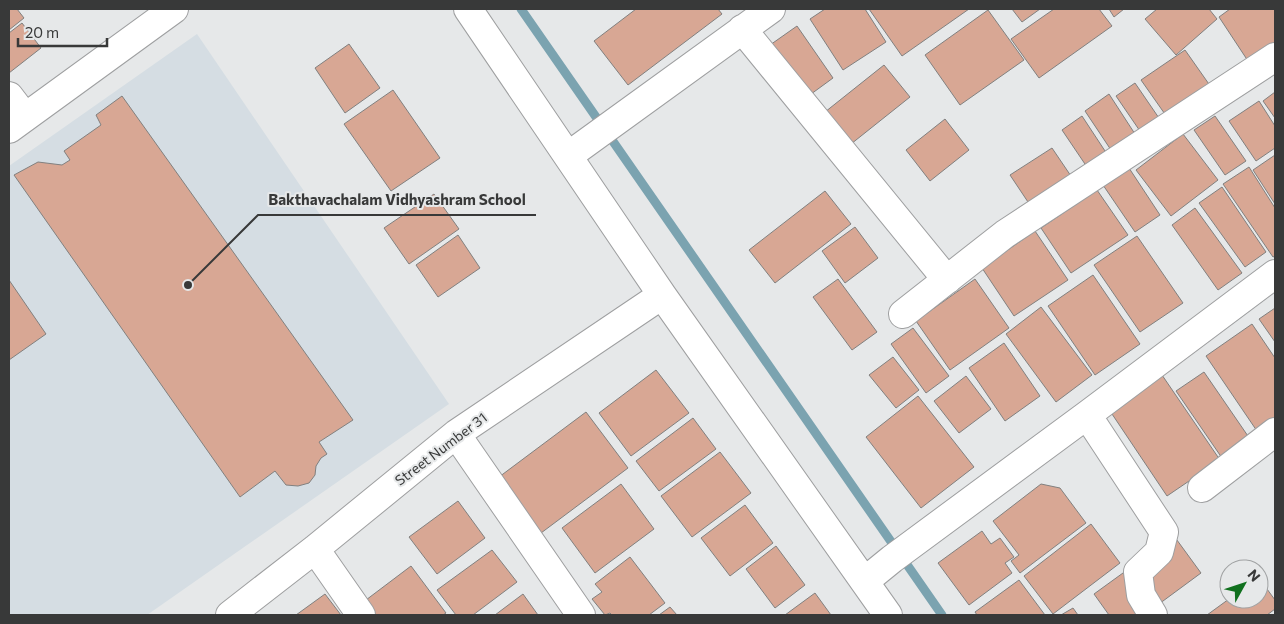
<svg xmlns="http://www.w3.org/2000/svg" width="1284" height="624" font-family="Commissioner,sans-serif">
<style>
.built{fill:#d5dde3}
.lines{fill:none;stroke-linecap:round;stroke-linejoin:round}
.stream{stroke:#7ba3b0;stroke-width:9}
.building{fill:#d8a794;stroke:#81807f}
.minor-casing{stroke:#9e9fa0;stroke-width:30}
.minor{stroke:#fff;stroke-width:28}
.labels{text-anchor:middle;stroke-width:4;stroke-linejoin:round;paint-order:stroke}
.street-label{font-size:14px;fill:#383939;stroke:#e6e8e9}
.leader{fill:none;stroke:#383939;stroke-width:2}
.callout-dot{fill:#383939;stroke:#e6e8e9;stroke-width:2}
.callout-label{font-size:15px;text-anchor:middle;font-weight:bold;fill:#383939;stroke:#e6e8e9;stroke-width:4;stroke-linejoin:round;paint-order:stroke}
</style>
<rect width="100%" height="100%" fill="#e6e8e9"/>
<path class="built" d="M197,34L449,404L147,615H9V166Z"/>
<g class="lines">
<path class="stream" d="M521,9L942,615"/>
</g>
<path class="building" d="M9,9H17L24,18L9,30Z
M636,9H718L722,14L628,85L594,41Z
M825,9H865L886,42L843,70L810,19Z
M869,9H969L902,56Z
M1012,9H1040L1022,22Z
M1054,9H1099L1112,26L1039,78L1011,39Z
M1109,9H1124L1114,17Z
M1157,9H1209L1217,19L1176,55L1145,19Z
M1230,9H1275V42L1248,61L1219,17Z
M988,10L1024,60L960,105L925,55Z
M22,23L41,48L9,73V33Z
M797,26L833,78L807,97L770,45Z
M349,44L380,88L345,113L315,68Z
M1185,50L1211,87L1167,117L1141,80Z
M884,65L910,97L851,144L825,112Z
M1135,83L1161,121L1142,134L1116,96Z
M393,90L440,158L391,191L344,124Z
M1275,92V118L1263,101Z
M1109,94L1135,134L1111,150L1085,111Z
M122,96L353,420L319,442L327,454L321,458L316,466L315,475L309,483L298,486L286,485L275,471L240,497L14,175L38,162L62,165L70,160L64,151L101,125L96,115Z
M1259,101L1275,126V148L1256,161L1229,121Z
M1082,116L1107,154L1087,167L1062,130Z
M1215,116L1246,161L1225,175L1194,130Z
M945,119L969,150L930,181L906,150Z
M1183,134L1218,180L1171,216L1136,170Z
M1052,148L1073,179L1032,208L1010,175Z
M1275,155V204L1253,170Z
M1249,167L1275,208V256L1273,257L1223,184Z
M1129,168L1160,215L1135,232L1103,185Z
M1222,187L1266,252L1245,267L1199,203Z
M1097,190L1128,235L1071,273L1041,228Z
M825,191L851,224L775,283L749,250Z
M434,194L459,229L409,264L384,228Z
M1195,208L1242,273L1218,290L1172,225Z
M855,227L878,258L845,283L822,251Z
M1035,231L1068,280L1014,316L982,268Z
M458,235L480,268L438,297L416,265Z
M1137,236L1183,303L1140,332L1094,265Z
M1093,275L1140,344L1095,375L1048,306Z
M838,279L877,332L852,350L813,297Z
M975,279L1009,328L950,370L916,321Z
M9,280L46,334L9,360Z
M1041,307L1092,375L1056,402L1006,334Z
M1275,308V342L1259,319Z
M1252,324L1275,358V422L1259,434L1206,356Z
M913,328L949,376L926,393L891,344Z
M1004,343L1040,396L1005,421L969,368Z
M893,357L919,390L896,408L869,375Z
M656,370L689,413L631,456L599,413Z
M1204,372L1250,439L1222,458L1176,391Z
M1162,375L1220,460L1167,496L1110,411Z
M966,376L991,409L959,433L934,401Z
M918,396L974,467L921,508L866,437Z
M586,412L628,468L533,539L491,483Z
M693,418L716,449L659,491L636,461Z
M720,452L751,493L692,537L661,496Z
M621,484L654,529L595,573L562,528Z
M1041,484L1060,488L1086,523L1020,573L1011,561L1019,555L993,521Z
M458,501L485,538L437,574L409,537Z
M745,505L773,543L730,576L701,538Z
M1091,524L1120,563L1053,614L1024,576Z
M982,531L991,544L1000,538L1014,557L1005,563L1012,573L969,605L938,563Z
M1174,536L1201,573L1144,615H1109L1094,594Z
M776,546L805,585L775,608L746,569Z
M492,550L517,582L473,615H456L437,590Z
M630,557L665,603L649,615H612L610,613L605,615L592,599L602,592L595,584Z
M411,566L446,613L443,615H371L362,603Z
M1259,578L1275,600V609L1267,615H1207L1229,599H1259Z
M1019,580L1045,615H977L975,612Z
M815,593L831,615H785Z
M325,594L341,615H296Z
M523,594L538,615H495Z
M670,607L677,615H659Z
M1073,608L1078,615H1061Z"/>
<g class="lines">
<defs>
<path id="minor" d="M468,9L662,295L888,615
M742,29L947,280
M9,96L25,117
M9,129L174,9
M568,156L771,9
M903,314L1005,234L1275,57
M1087,415L1164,532L1159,552L1138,572L1141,595L1153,615
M456,434L581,615
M1202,488L1275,432
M315,549L361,615
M865,581L892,559L1087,415L1275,274
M230,615L315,549L456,434L662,295"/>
</defs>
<use href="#minor" class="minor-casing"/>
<use href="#minor" class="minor"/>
</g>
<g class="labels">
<g class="street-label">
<text transform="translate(441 449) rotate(-37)" y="5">Street Number 31</text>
</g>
</g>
<path class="leader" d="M188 285L258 215H536"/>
<circle class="callout-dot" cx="188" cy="285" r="5"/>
<g class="callout-label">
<text x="397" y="205">Bakthavachalam Vidhyashram School</text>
</g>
<rect width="1284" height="624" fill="none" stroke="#383939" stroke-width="20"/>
<g transform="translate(1244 584) rotate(50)"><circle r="24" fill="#e6e8e9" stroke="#a0a2a3"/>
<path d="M0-4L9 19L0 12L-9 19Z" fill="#10701e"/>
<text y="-8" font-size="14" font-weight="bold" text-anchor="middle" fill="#383939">N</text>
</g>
<path d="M18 38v8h89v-8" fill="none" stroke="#383939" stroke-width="2.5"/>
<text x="25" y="38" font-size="15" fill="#383939" stroke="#e6e8e9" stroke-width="4" paint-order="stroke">20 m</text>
</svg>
